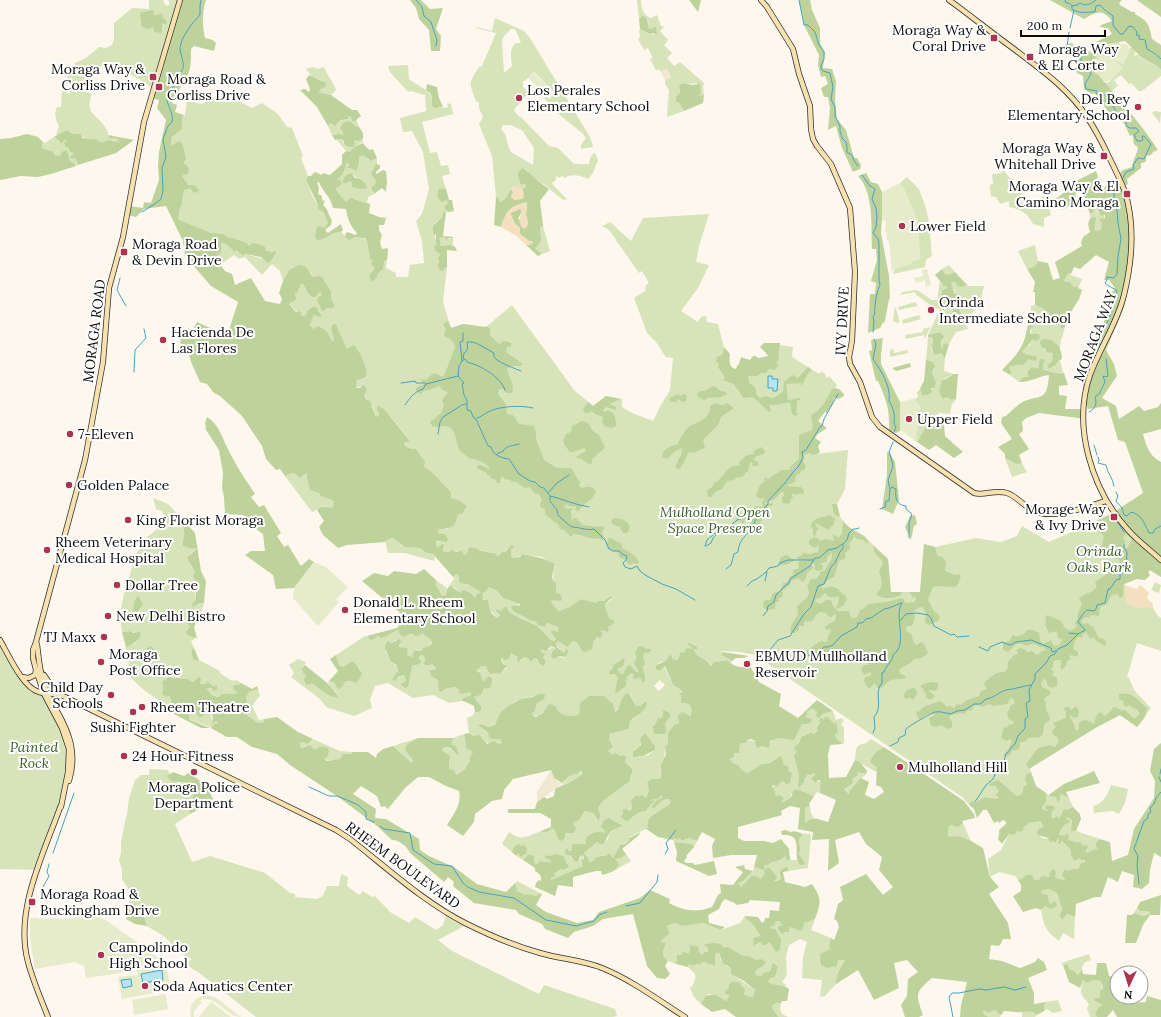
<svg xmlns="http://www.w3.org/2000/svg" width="1161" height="1017" font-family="Lora,serif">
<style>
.farmland{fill:#f0e8d0}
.green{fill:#d7e4ba;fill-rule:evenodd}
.forest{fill:#bed39b;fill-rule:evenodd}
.sand{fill:#f4dfbe}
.pitch{fill:#e6eccb}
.water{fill:#b7e4ef;stroke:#46a3bf}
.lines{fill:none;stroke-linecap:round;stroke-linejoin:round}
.stream{stroke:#46a3bf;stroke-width:1}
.secondary-casing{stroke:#2e2e2e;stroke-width:6}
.secondary{stroke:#f7e2af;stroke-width:4.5}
.poi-dot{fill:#ad334e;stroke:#fff;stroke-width:1.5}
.labels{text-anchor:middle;stroke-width:4;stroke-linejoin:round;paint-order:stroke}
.poi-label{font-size:14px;fill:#0c0c0c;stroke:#fff;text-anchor:start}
.street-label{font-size:14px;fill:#0c0c0c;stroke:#fff}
.park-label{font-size:14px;font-style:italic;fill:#395d24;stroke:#fff}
</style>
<rect width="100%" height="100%" fill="#fdf7ed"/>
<path class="farmland" d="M667,69L671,79L665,80L661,72Z
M551,770L554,778L562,784L537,802V792Z"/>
<path class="green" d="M149,0H163L166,6L170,4L168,0H180L153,89C138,77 118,66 98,66C90,76 83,76 80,88L92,94C84,116 98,113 106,129C108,131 108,135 109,138L118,139L119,142L117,143L114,140L102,144C96,138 89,139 82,137L81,134H73L70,132L63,133L56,136L59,126C55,119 54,113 57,107H61L62,91L70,94V78L67,77L71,68L75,65V63L86,58L99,47L106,48L112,45L114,39V23L132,8L149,9Z
M637,0H641C641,8 643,15 651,18L657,15L661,26L664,27L660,31L668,40L664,45L672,53L667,58L674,66L680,62L704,83L703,88L704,95L698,97L699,94L697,83C690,86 685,80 679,86L680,93L677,102L681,105V107L684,111L667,117L669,90L665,84V80L671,78L667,69L661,72L660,70H656L650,59L653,58L648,48L644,50L638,39L640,37L639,30L640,29L648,33L657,35L656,31L654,28L650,30L649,28L648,21L641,17L639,19Z
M495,18L524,31L530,38L590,137L593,146L592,147L581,149V145L586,138L582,133L550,107L541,92L549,99L555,93L534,72L525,81H523V87L527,91V94L514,110L518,116L521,117L549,146L558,148L574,164L577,163V164H589C589,160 591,154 595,153L598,160L593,173L588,179C582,176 571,173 565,178L562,176L559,178L556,176V180L552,183L553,185L567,199L563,200L545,185L539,182L531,174L518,177L521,185L525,184L526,187L522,189L514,186C507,191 509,198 499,202V198L496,197L492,156L479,124L483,117L479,108V103L476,101C469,83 468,84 479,67L482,66L496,33L475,28L476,27L492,31ZM511,29H515L516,31L521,43H516C509,48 511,58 512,66L504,73L502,41L504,36ZM503,125H510L522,130L534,148L533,165L511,152C506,144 508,135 501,129Z
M1119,42L1120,44H1118L1129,52L1130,48H1132L1136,52L1134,54L1135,56L1138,54L1140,56L1138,59L1140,57L1157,66L1161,70V76L1142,91H1139L1131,83L1129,84L1121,75L1114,80L1118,86L1111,91L1105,83L1109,82L1114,76L1099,73L1095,74L1092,63L1095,60V55L1092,53C1095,43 1111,44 1119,42Z
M408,65L409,79C417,86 433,90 432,102L444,108L448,107L447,103L451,104L453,114L422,122L430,153L437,152L441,166L448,165L450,174L442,176L446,189L443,190L440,198L442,203L446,200L448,203L446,209L448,212H443L442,217L435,223V237L440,255L438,264L439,267H447L443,302L451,328L463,324L486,327L512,305L574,390L593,406L606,396L622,399V407L632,413L653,421L661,405L670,390L673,358L666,357L656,342L647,333L634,298L645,291L646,285L649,283L642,271L639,273L609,230L602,226L610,222L631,241L643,218L709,214L699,246L696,262L709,265L698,288L681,311L698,322L701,317L706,316L707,322L718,324L724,347L723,351L727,375L779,355L780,345L793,347L792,357L819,374L822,371L825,374L826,377L827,378L829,376L837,385L811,432L816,454L848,450L845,489L837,504L840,517L848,527L865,536L869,541L888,559L891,592H920L924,544L935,547L976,538L1001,542L1017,536L1022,526L1049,542L1113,513L1161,577L1150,570L1148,573L1150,575L1145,580L1137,579L1124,584L1148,607L1153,608L1158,616L1161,618V651L1137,643L1127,677L1129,678L1134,690L1151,708L1137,727L1120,715L1097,727L1029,768L1031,772L1026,775L1028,783L1023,787L1022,794L1017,796L1010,790L998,789L999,791L995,795L1000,797L996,799L986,797L971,807L962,797L755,655L740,652L720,651L722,652L723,655L732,661L731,665L726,660L714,662L712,666L707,661L697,655L693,651L694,646L691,644L689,645L692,647V649L679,655L678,659L676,660L673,659L672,655L666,660L658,663L661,668L664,666L673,685L681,690V700L684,704L689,703C692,707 692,712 690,716L683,712L678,724L669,739L668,744L665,746C666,758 659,766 661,778L649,787V793L646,798L631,801L632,809L623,814L620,817L627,822C633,817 638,811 646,811L652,803L650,802L652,799H656L662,794V798L654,807L663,800L670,799L671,802C661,814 650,807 648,828L629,837L628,842L620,845L613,858L610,854L597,857L590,863L588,858L584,853C587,850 593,844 597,842L602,845L608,839L610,832L613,831L620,823L605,830V833L586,844L581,845L572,850L568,851C571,857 571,861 578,862L583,855V866L552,880H550L554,874L568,864L564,859L555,854L549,856L546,855V858L550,860L553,863H548L544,861L536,865L534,861V856L528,854L523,860L515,855L517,854L522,856L525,855L521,846L514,847L512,852L502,844L509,832C521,842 528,836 541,831L543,832L552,828L554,829L558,839L565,835L574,826L573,823L579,820L585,811L593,813L597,821L601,815L598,808L603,801L630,781L629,776L632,773L633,769L625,762L621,756L613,755L608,751L613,747L609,739V734L629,729L630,721L638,716L641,706H636L630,693C621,695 621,703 618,710L614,712L612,704L579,710V714C570,718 559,716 556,706L553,705C546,709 541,717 533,716L532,714L535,711L537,703L544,700L538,694C532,698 527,697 520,699C516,700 512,703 509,706C502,710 495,727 490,727C487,727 483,725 481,724L484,731L488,733L489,737L500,739L502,742L500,744L497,742C490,743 486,745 482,738L473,736L469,733L467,718L472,716L475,712H478L481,707C477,704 477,700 473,697L481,695L484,687L487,689L491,687V677L488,676L483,683L479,671L475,670L482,666L486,665L492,673H501L507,668L501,660L511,653L518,657L520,661L525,657L533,660L535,658L538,660H544L540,651L551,649V646L553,648L556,647L553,655L550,658L554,659L558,656L563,658L565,657C564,651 558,649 556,643L558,641L567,647L572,641L578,644L582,651L597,637L603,634L599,630L608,632L609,630L608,627L614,620L609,619C608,616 605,607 605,604L612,599L594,603L581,599L570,607L559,611L551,604V600L554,599C558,587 549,577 556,566L542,557L522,554C519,558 515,559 511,557V549L514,546L506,552H502L498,556L483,550L480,551L476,548L469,547L467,553L464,555L452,549L449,552H444L442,544L438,547L436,546V542H446L442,535L438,533V530L447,529L456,523L458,515L462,514L467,506L459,500L451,498V492L431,471L424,467L411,449L405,446L404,443L410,441L405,434L384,409L378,412L379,415L376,417L373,407L364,395L362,386L355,388L357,380L363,379L349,348L347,350L336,324L332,332L334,340L332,341C330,335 325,329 318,326L313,329L308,326L314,315L319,317L314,306L308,310L305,316H302L289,304L294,294L299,291L301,283H302L305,289L312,297H316L320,290L322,296L317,301L322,311L327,308H331L311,273L289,270L283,281L280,271L272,264L262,275L245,257L239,259L234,255L220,265L216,260V257L221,253V243L226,244L233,251L236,250L243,256L245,254L271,261L275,255L266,251L177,222L175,144L173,145L171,144C171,136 176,133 182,129V119L185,115L187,101L202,104L215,97H222L240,102L252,108L262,103L278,114L287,127L292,128L303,156L301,158L308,176L306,180C309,185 310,190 312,195C317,205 324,213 328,223L325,229H316L315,237L318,240L329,236L338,231L341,232L345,236L354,238L361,236L366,240L372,251H388L386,268L396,273V277H408L410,265L424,263L422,241L416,221L422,214L429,189L423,152L412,131L403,132L400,118L426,111L425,95L411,91L408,92L390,72L388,66ZM660,680L665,685L659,691L654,686ZM663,711L670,713L665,723L667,732L664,734H654L652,727L655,724L658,718H661L663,715ZM645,733L655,746V750L648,755L638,757L635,749L639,748L641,742L640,738Z
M313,67L318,69L324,67C327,75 333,81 336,90L331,95L319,92L320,90L323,88L325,83C317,81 310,75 306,69Z
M1155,111L1161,112L1160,123L1152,113Z
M349,116L356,119L359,127L355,126L350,121L342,126L341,131L344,133V135H332L328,126L331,123L338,124L341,120L348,119Z
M54,137L59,142L66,139L69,148L76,153L70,158L76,159L78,165L76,166C71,159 64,158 57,155C52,154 49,150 42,148V145L43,142L45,143Z
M363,138V142L359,144L349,152L346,151L337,140L342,139L343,143L359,141Z
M363,155L366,156L368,160L377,158V164H376V183L372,192L374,194L368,197L367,203L355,199L346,202L336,190L337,187L336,180C343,175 344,171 347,162L350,163L354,170L359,165V157ZM353,175L364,182L361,189L350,181L347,182L343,180Z
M1004,171L1017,186L1023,188L1020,202L1040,209L1042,196L1054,199L1058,197L1063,203L1064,209L1061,210L1056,203L1049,208L1051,215L1044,218V227L1033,224C1028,213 1020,209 1009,207V201L1000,204L996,197L991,196L990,185L993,184L992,174H998Z
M907,177L919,189L926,208L929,222L932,256L926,260L925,267L893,274L895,268L910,264L913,261L920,259L918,223L903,187L900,183Z
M1096,206L1098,213H1105L1101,230L1095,232L1096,222L1092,219H1090V214L1094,212L1093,207Z
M541,226H543L550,251L542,254L535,248C546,240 538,236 541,226Z
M445,237V239L453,238V247L440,246L441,243L439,238Z
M1035,245L1038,261L1035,266L1027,269L1018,251Z
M949,265L955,272L946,275L942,269Z
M1068,274L1082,279L1079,286L1074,287L1070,282L1064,281Z
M940,280L943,285L946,286L947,288L942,290V300L949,301L953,311L963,317L959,309C959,307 961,305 961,303C961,297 952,291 951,282L953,281L962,287L967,285L969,286H984C981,300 977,313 963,320L968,329L956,332L949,344L946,343L943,351L939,344L943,341L940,332L928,335L940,309C932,309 923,298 916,295L915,292L900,295L902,292L917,290L932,300H937Z
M916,302L917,306L899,310L898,307Z
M1035,305L1042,307L1061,319L1060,329L1065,327L1062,338L1061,339L1060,347L1053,341L1046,347C1055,356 1053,358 1049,369L1056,365L1058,361L1060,360L1063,373C1057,375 1049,373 1043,370V364L1028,377H1023L1019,382L1010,375L1011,372L1009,367L1016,365H1023L1029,358L1036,356L1029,355L1022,352L1025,347L1030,345L1032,324L1028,323L1029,320H1030L1031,306Z
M895,306L900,322L897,323L893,321Z
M919,315L921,319L903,324L902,320Z
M930,327L925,339L924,335L906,339L905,335L923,332V329Z
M928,337H931L933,339L931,350L933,352L941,353L945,358L944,371L954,374L940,381L942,383L947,397L952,400L956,399L955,401L952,404L950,414L938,413L936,427L926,426L917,442L915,441L920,406L916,402V398L918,397L917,392L920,389L921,391L935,388L936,383L932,373L934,369L931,361L926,360Z
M893,349L894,353L907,350L908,353L890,357V350Z
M1005,458L1015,464L1022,463L1027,472L1012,477Z
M293,473L297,476L307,474V479L310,490L319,493L320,496L332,500L335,502L333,507L331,508L325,506L312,512L285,476Z
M153,498L168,504L184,521C183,526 184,527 184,532C185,537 181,540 183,546L192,549L198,547L190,554C189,560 189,567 195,571L193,577L196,586L195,588L196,599L193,602L204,603L201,613L192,615L189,624L190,626L187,630V635L196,638L191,641L194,648L191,650L193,660L198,661L199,660L220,671V673L232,681L236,680L241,683L238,686V693L231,695L228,694C218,697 213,698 205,689L211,688L212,690H217V686L216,685L213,686L206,682V684H199V682H193L188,679L172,677C167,682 162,685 162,692L169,696L171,703H174L175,708L170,712L164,704L145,691L131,678L128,670L129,660L125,647L136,643L138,640L135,633L131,631L122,632L120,617L121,609L124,594L136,554L145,539L164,523L165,518L162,511L156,509Z
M393,538L405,547L420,548L426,553L433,554L435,557L434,561L405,553H388L385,542L387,540Z
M457,574L464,583L482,592L489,587L497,591L503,598L518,603L520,606H514V612C524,618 535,621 545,627L547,623C552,625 557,624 559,630L555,636L556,639L554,641L551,640L537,626L527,621L523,620L509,612L507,607L502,611L496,609L495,610L500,616L498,618L490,610L488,604L483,599L481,592L476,595L475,598L471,593L464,590L459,592L454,587H448L454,579L453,577Z
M436,580L447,588L446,595L444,597C438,593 436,587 436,580Z
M1155,582L1161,585L1159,593L1151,590Z
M397,630L399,631L403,637C411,633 438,632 430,645C428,648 428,647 425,648C421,649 416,655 412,657L407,655V652L404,647H401L396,640L391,643L385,651L389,657L390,661C397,666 399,670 397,678L404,675L406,680L405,682L408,683L412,666L417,665L421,655L424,656L425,660L423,664L428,666L432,664L436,668L435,670L430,673L438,680L444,691L448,688L456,687L459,690L471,692V695L463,698L462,701L449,703L433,695L413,698L388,683L375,686L370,699L372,708L354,716L326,707L320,699L291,677L294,673L289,665L298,659L306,662L302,668L306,675L312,682L326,694L337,693L328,683L329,681C337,686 345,679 353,682L361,671L357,665L352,661L343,667L339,665L336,655L365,636L375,638L378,636L389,635Z
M0,640L27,684L43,693L62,728L69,760L61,807L38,870L0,869Z
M258,689L260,696L257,699L252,706L259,720L264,719V722L258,723L255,721L248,716L246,711V695L249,692Z
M211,708H212C210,714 212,718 213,723L216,721L218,723L216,724L213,728L191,720L189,718L190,715L188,711L196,710V714L200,718C205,716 206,710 211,708Z
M812,708L822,714L833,711L836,720L841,718L844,720L841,725L844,727V744C835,740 835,733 835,724L823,720L817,726L816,728L818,730C816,734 806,737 802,736L796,754L799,774L798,785L808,774L814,773L815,775L811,778L813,781L816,783L821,779L822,784L820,793L817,792L814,796L797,789L791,794V798L783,803L782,802L784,799L775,795L776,792L772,787L781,783L783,780L784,782L789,772L788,766L784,765L780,756L770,763L761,764L756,768L747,773L741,769L739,765L733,763L730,759L734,757V753H739V743C755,736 754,744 767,748L770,740H774L778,738L790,739L796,735L802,724H810L805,717L807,712Z
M464,734L466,745L465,748L473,752L470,760L471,763C466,768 462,771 456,775L449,769L450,759L442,749C449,745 452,751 457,755V749L452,745L453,738Z
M418,738L407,744L409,753L413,760L412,763L393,746Z
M313,739L340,751L353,752C348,758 332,763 324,759L328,756L329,752L317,750L315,751L312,747L306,746L302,748L299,746L300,743L302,742L309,744Z
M871,739L884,747C877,750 872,755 870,762L877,768V770L876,772L855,760L856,749L859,745L866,743Z
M150,769L168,770L170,774L168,776L178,783H186L192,785C195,793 194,801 187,806L191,807L189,811L190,814L175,824L192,862L210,856L265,873L290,893L295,894V897L317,899L323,896L327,886H339L341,874L348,877L347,886L359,895L363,891L372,897L375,896L390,912L409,923L415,917L436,930L443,925L446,913L468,924L438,940L452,951L539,994L544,985L615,1009L617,1016L613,1017H256L198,972L186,965L191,959L179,952L165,937L147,926C144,915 141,904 129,903L130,891L122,879V869L119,860L121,853V843L125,821L127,815L129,798L135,780L141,775H149Z
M580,771H582C580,781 570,782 561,785L571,775L577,774Z
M857,772L866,774L850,790V794L844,789Z
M1111,785L1128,789L1125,803L1119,814L1113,811L1094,813L1093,806C1104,803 1107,796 1111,785Z
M1046,793L1049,795L1050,794V796H1060L1062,794L1069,798L1073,807L1066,810L1059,819H1051V813L1048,810L1047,812L1043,811L1042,807L1046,802Z
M810,806L811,813L814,818L809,820L806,823L805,822V808Z
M1067,817L1072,820L1071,831H1076L1100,839L1096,843L1099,849L1090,853L1085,852C1083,846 1081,843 1074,842V841L1067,840L1065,836H1059L1060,831L1067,820L1066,819Z
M1036,820L1040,821L1043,825L1042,828H1039L1037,832L1042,838L1056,840L1058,838H1060L1071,850V856L1085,859L1079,869H1072L1066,882L1059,878L1050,877L1039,880H1018L1015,876L999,872L990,877L988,859L1001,850L1009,834L1028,823L1034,822Z
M963,823L971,841C963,837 956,839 948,836V828L950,825L954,826Z
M801,833L810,834L811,836L808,868L788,871V868L779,874L781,879L777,881L765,873L761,879L751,876L741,887L737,883C742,882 746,878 750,874V873L753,871L754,867L764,870V865H768L772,862L785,855L787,860H797L798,863L802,860L799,854L801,848L799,845V838L802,834Z
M674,838H681L682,841L689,838L697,841L694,847L692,844L674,842L673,840Z
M626,854L631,861L614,871L618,866L615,859Z
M517,881L542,894H538L536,896L526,895L516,891L515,883Z
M1049,889L1057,893L1062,909L1059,916L1061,920L1067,914L1075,917L1074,939L1063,933L1059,941C1045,930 1044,926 1041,910L1045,906L1051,904L1049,902L1048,895H1042L1041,891Z
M1137,908L1140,911H1149L1150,915L1146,914L1143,916L1134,913Z
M745,916L746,919C755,923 755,929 761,936L754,946L761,942H769L774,950L769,927L776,921H779L782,925L785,932L788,930L789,927L797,929L807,921L815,919L811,930L831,938L829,945L830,949L826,952L838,960H845C841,967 835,975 836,984L825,996L820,997L822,980L802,978L803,957L807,942L800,939L789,945L786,956L787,975L782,982L787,986H774L768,982L769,978L775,977L778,967L773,962L770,971L764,973L761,976L756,975L755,971L763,966L757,960L749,956L742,955L728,947L705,945L708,948V953L703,955L700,953L698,946L690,945V951L688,954L682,955L676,959V964L668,961L664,957L663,952L666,943L661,941L670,933L667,926L675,923L682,926L703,923L721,930L740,923Z
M719,953L721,961L731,969L733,975L755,990L753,997H750L744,994C742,988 740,983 734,981L729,998L726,1001L715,994H708L701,1004L694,997L690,988C694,985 696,979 695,974L688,967L689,964H700L702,962L715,960V954Z
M1089,954L1091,960L1085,962L1082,967V969L1078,975L1069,969L1068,964L1063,965L1061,963Z
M1083,979L1087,982L1093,980L1101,981C1102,987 1103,992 1100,998H1095V1001L1104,1005L1095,1014L1097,1017H1090L1087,1008L1089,1004C1079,993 1080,993 1083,979Z
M1058,1000L1062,1011L1053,1013L1047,1009L1044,1011L1045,1002Z
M776,1003H781L780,1009L782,1014L788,1017H779L774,1011L772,1006Z
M984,1010L988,1013L996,1010L998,1014L1001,1015L1000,1017H989L983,1014Z
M1027,1010L1033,1011L1037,1015L1035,1017H1022V1012Z"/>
<path class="forest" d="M180,0H206C202,12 202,25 205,38L213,40L216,43L214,51L194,46L191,49C191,59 192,74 183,81L176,98H173L172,103L177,105L175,112L184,115L182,119V129L172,137L171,144L173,145L177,142L180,141L183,146L186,159L183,163C187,165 190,169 188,174L183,175L182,176L188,185H193L199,189V191L194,193L190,188L184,190L182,200V204L179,210V213L178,218L179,220L211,233L223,234L229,238H233L246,243L250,246L252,243L258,244L265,247L266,251H270L271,253L275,251L276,253L271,261L268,263L261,257L245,254L243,256L236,250L234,252L226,244L221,243V253L216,257V260L225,271L232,274L235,285L251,278L265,301L280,304L282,299L279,293L283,281L289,270L299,265L305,266L313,277L319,276L322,277L331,292V299L334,304V307L331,308H327L325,310L322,311L317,301L318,297L322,295L320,291L316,297H312L308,293L302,283L301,284L298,292L294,294L297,298L293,302H291L289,304L296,312L300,311L302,316H305L308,310L314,306L318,309V311L322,316L319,317L314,315L309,326L312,327L313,329L318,326C326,329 329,334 332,341L334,340L331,328L333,324H336L347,349L354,345C359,350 369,370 366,376C364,379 361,379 357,380L356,388H359L364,385L367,389L364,395L366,399L370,401L376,417L379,415L377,408L378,406L384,409L410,441L404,443L405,446L411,449H416L425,462L424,467L431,471L451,492V498L459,500L467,506L462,514L458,515C457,517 457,519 456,522C454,528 444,529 438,530V533L446,535L448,540L446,542L436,541V546L438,547L442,544H444L443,549L444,552H449L452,549L456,552L462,551L464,555L467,553L469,547L476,548L480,551C485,550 489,554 494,553L498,556L502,552H506L511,545L514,546L513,548L511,549V557L513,558L520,557L522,554C537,557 541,557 555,564C555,571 548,577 556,583V593L560,594L562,598L561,601L551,600L552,604L559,611L570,607L581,599L596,603L598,601H604L611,596L612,597L605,604C605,607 608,616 610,619L614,620V623L608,627L609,630L608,632L600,630L603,634L600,638L597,637L593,642L592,649L585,652L582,651L578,644L573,641L567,647L558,641L556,643L557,647L564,653L566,649L568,650V653L565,657L559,656L554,659L551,658L552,652L556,648L551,646L546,651L541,650V652L545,654L543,658L546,662L543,666L539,663L538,660L535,658L532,661H530L529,659L525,657L518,662L517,659L518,657L511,653L509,659L505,660L502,658L501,660L503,664L507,666L500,674L496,673L490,674L487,669L486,666H482L476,670L480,673L483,682L488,676L491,677L492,680L491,687L487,689L484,688L481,695L474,697L481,707V710L478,712H475L474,706L466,702L462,701L463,698L471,695V692C466,692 464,695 459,693V690L456,687L448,688L441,692L439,691L438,680L431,676L430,670H435L436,668L432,664L428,666L423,664L425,660L424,656L421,655L419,658L421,661L420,664L412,666L408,687L405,688L401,685L402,683L405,682L406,680L404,675L398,677L396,681L392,680L398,671L396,665L390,661C389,653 381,649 388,641L391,643L400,639L401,642L399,645L400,647L407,648L408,650L407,655L412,657L414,651H421L423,648C437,645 432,639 423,634L416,636L411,634L403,637L399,633V631L397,630L389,635L381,638L378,636L372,640H370L367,636L397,628L405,617L362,581L374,573L388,576L394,571L416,574L424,569L436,580V585L442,596L446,595C447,591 446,588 451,586L459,592L464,590L471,593L475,598L476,595L481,592L467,584L460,583L459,581V577L457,574L453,577L433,554L426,553L420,548L405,547L393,538L387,540L385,542L347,545L338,548L323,535L319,527L324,521L317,510C321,506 326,506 331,508L333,507L334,502L332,500L320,496L319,493L310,490L307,479V474L303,475L301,478L293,473L285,476L280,469L276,470L266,459L262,446L242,416L220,396L214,393L207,384L200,382L191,362L187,347L180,343L183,328L193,329L197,322L217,331L229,330L238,302L211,286L185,256L183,241L166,206L144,209L136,217L127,215L129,206L143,208L144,202L151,203L159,180L158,166L159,152L166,120L157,108L159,100L151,98ZM489,587L497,591L503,598L520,604V606H511L514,612L530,620L536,622L538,625L545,627L547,623L558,627L559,630L557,632L553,630L551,632L556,639L554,641L551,640L537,626L527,621L523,620L509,612L507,607H504L502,611L496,609L495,610L500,615L498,618C490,614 489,608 488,600H483L482,592L484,593Z
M410,0H421L430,9L443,8L436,29L441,36L440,51H431L429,30L419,19L416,8Z
M689,0H701L698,12Z
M799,0H810L812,10L820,28V43L825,52L823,68L832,69L836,81L835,100L837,119L846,130L854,158H857L861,165L860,169L853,172L842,148L836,126L828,130L830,108L828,97H824L821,88L828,84L825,76L821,77L818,65L819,55L804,25Z
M1050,0H1122L1119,3L1120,5L1132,12H1135V14C1149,22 1149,24 1152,39L1161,45V70L1157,66L1141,57L1125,41L1097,46L1096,42L1112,34L1108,28L1100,27L1101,25L1112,21C1102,8 1096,12 1084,19Z
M1138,0H1161V17L1138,1Z
M152,10L154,11L153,15H158L162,13L163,16L162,18L166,20L167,23L166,25L163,23L162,24V33L154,32L153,27L148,29L142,27L140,13Z
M644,16L647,19L649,29H650L654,28L655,27H656L657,35L653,33L650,34L640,29L639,19L641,17Z
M1071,43L1084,52L1083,54L1085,56L1088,51L1095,55L1096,59L1092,63L1095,74H1098C1118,99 1141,123 1158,150L1153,152L1151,155L1146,156V162L1141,163V168L1127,179L1128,184L1125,186L1120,173L1123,170L1132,167C1133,159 1137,155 1138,147C1133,145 1133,141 1133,135L1130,136L1124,123L1113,118L1095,94L1090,93L1084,89L1083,76L1077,73L1075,68L1078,60L1071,53L1065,45Z
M309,75C315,77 318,81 325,82L326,86L320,90L319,92L331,95L352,110H357L361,116L354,122L352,120L351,117L349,116L348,119L341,120L335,126L331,123L328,126L317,107L300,90L305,89L309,92L310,89L306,79Z
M684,83L692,85L700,84L701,93L698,96L704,95L703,103L684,111L679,103L676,102V97L680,93L679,85Z
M427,84L437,87L439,98L443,107L440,106L436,108L432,106C432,98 433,94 426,90Z
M350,121L355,126L359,127L363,133V138L359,141H354L355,144L353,147L346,146L342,139L335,140L332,135H336L339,133L341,135H344L340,128L344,122Z
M67,130L73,134H81L82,138L95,139L102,143L108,140L119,142L118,139L109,138L108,135L134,140L116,153L78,165L76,159L70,158L71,156L75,153L70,152L69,148L65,146L64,143L66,141V139L61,143L54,137Z
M27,134L38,137L43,142L42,145V148L53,152L55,155L60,156L63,151H67L70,161L74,163L76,166L51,174L38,177L21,176L0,180V139L11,138Z
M363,143L366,147L370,150L373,149L377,158L371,161L363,155L359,157V164L356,171L351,168H347L350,165L347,162C345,169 343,177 336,180H340L342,183L340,186L337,187L336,190L346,202L351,198L370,204L369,213L379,217L386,218L384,225H379V230L382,235L380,242L382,249L388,248L387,260L384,261L383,269L377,274V277L372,282L369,276L375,268L371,264L373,260L369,258L370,257C368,250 369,243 365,238L356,237L349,240L345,236L346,233L348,232L355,235L357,233C351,227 347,218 346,209L333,208C331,197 322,191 319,182L317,183L319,188L318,194L322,196V200L325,201L323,205L326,208L332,221L331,225L325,230L328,233L341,224L343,230L341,232C332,231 327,240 317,240L315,237L316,229L319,226L325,228L328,223L323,212L318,209V205L306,180L308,176H311L315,172L322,175L323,173L330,175L342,164V155L346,151L349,152L356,146Z
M376,164L380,165V168L376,172V174L383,170L386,171L387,182L386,192L382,188L374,194L371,188L376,183L375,179L371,174Z
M522,168L531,174L539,182L549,189L540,201L543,226H541C538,236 546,240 535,248L542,254L538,256L526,245H530L529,241L520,234V228L515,224L510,213L520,209L522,211L518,219L528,223L526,215L527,202C509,207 507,210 501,227L494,225L496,197L499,198V202C506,200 507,195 511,189L514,193L511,195V197L515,200L524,195L522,189L526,187L525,184L521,185L518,177V172L520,171Z
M1096,171L1098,176L1091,190L1097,193L1103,191L1106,185L1116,179L1123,187L1134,248L1133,263L1124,308L1106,350L1114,364L1117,376L1102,398L1116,406L1119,419L1139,406L1144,411L1158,407L1161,403V429L1143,434C1146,445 1149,456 1161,462V577L1150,570L1148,573L1150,575L1145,580L1137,579L1124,584L1123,596L1120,598L1117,594L1112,595L1107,604L1100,607L1099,616L1091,615L1089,618L1086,617L1081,621L1083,624L1087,623L1093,627L1099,638L1104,639L1106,642L1105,646L1096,641L1094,637L1090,639L1086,632L1082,635V637H1078L1075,641L1073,649L1078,652V655L1075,657L1072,655L1069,656L1071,659L1067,661L1066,666L1062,670L1060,666L1062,664L1060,661L1063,660H1056L1053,662V667L1051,669L1054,672L1052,675L1057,678V686L1052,688L1048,686L1045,678L1041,683L1042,687L1047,689L1051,692L1050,694L1044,699L1046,703C1045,714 1048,710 1050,719L1049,721L1044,724L1043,734L1040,737L1028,738L1026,741L1019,743L1020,745L1019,749L1012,751L1010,755L1004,757V754C1009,749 1010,747 1012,741L1010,739L1007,741L1001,738L1004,727L1007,728L1009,724L1012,725L1014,722L1009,719L1007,714L1011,705L1014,704L1015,701L1011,697L1007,704L993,706L990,704L981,707L979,705L974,706L971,711L968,710L964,714L960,713L950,715L949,717L952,722V727L948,729L941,725L936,727L931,726L929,718L935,715L934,714H928L920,719L918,718L916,712L920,711C924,704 933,705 939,701L942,702L947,707L949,706L955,708L956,704L961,705L965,701L979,696L981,691L987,689L984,683C993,676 993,672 1005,672L1008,667V662L1014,655L1018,654L1016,650L1021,648L1026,650L1027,652L1032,651L1037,655L1042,651L1046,650L1044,647H1040C1035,644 1033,642 1027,646C1015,641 1017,645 1008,652L1003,650V643L1009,641L1013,635L1017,637L1025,633L1027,630H1033L1039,633L1040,640L1043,644L1051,640L1054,646L1059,645L1063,639L1058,638L1057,631L1049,633L1045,625L1046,622L1045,619L1047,615L1061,621L1064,626H1063V627L1070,631L1077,627L1075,622L1078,619L1077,617L1079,610L1082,604L1079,599C1083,593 1090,595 1097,587L1095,582L1107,574L1109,571H1114L1117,567L1120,560L1112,557H1101C1100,552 1103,541 1104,536L1095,527V522L1114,512L1143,493L1125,442L1118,440L1108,406L1088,409C1087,405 1085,401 1084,397C1081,376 1090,354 1097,335H1099L1109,308L1111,294L1115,288L1109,280H1104L1109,262L1096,255L1080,269L1074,267L1071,274H1068L1064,281L1070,282L1074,287L1079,286L1078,288L1082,290L1079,299L1066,320L1065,327L1060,329L1061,319H1056L1054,315L1046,319L1044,316L1050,313C1044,310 1042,307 1035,305V292H1033L1035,282L1027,269L1035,266L1038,261L1048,263L1053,280L1060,278L1055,262L1082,246L1081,243L1083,237L1090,232L1088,224L1090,219L1094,217H1096L1095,231L1101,230L1102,223L1099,219L1105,218V214L1101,216L1096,207H1093L1094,212L1090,214L1083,193L1076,192L1075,202L1064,209L1063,203L1058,197L1069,189L1066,186ZM1126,534L1132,540L1127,548H1125V541L1123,538Z
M351,173L355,178C361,178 365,182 367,188L361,189L352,187V183L350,181L346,183H343V180L346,175Z
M866,173L871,182L878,184L882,192V220L881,233L889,276L890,299H889L885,321L882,324L880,328L868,333L870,294H875L876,283L871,281L877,260L876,249H872C871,226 874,193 858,176Z
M439,189H446L449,200H452L454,211L448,212L444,207L448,203L446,200L442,203L437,196Z
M443,212H446L443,236L453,237V238H448L446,241L445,237L439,238L441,243L440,246L450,245L453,247L454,245L457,251L447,250V267L444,268L443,271L440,270L437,264L439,263L438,258L440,255L439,253L436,252L434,247L436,245V235L433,233V226L442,217Z
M942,269L946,275L955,272L967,285L962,287L958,286L955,282H951L954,292L962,299L959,309L963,317L953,319L951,315L953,311L949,301L942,300V290L947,288L946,286H943L942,283L935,275Z
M448,321L451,328L463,324L486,327L487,326L490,329V335C494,338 496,342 500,344L503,341H506L511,343V347H507L506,352L523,364L520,366H511L507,369C509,378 515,383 512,393H506L503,389H499L498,394L505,403L507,414L513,415L519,424L534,426L536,433V439L544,460L557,468H571C575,473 576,478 580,482L579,486L582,488C587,486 592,486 596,491C594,500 583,503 579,511H576L575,509L576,507L575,506L574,507L569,506L566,504L564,507L568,509L570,508L573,509L571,511L572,522L574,518H576L583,525L599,527L600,526L605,527L602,532L604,538L602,540L598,538C593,541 580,533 573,534L571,537L564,530L560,529L559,525C554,521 550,519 545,514V509L541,508L540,504L542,500L539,494H535C531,489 531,486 524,488L515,481L513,482L508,479L505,480L503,476L501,477L500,483H497L496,480L491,478L489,475H487V473L476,468L479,465L483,466L489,469V467C485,463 479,460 474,459C469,457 472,461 468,457C464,455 464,453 460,451C455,442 457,426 444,426C439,426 436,428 432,426L430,422L441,413L444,405L442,400L448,392L442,390L439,386L429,390H425L422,393L419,394L416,390V388L424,384L420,379L426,380L430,376L434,373L443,377C448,368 450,358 455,348C455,344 451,337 445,337L444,333L446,329L443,324Z
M1028,323L1032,324L1033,327L1030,330V334H1039L1040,338L1036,341L1032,339C1030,345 1025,347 1022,352L1029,355L1036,356L1037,360L1034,361L1029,359L1023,365H1016L1009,367L1011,372L1010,375L1002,370C1018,353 1025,347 1028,323Z
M940,332L944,336L940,344L943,350V345L946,343L949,344L945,358L941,353L935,355C930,345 932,350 933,339L931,337H928V335Z
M883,338L881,355V364L900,402V431L896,433L889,430C890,409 886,399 878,381H876L869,351L872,350L871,340Z
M1046,339L1053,341L1060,347V351H1061L1062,359L1058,361L1056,365L1049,369L1047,365C1053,362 1053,360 1052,353L1046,352V348H1042L1040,343L1041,340Z
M764,343H780V345L778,361H776L778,365L775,370L769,369L766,373H761L757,376H748L749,383C761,389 752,392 760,398L765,396L773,398L783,392L784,381H787V379L793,375L798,378L808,367L812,370C805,374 806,381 801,386V383L786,384L788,400L800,398V400H798L797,402V405L796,412L798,414L796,416L792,414L790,402L776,405H769L771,410L769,412L753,397L743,398C741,392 736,389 734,384L723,380L725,377L718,367L719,364L716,361L717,357L722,355L724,347L730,354C729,360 729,368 736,369L737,366L739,364L741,357L750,360L753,356H755L759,358L768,356L766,353L760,347Z
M1040,359L1045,360L1043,364V370C1050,371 1056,375 1064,373L1068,385L1059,386V395L1067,396L1065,409H1083L1086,419L1039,413L1026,418L1022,422L1023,431L1019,434L1029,449L1019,455L1022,463L1016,464L1005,458V454L998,447L1012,439L1001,423L1002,417L1006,416C1010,412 1015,407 1021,403C1038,393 1047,405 1049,375C1038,376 1030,383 1019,382L1023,377H1028V371L1032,367L1038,369Z
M926,360L931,361L935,365L932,373L936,383L935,388H931L932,392L927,395H922L920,389L924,381Z
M910,363L911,367L896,371L892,368Z
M954,374H958L956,399L952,400L946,397L943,399C939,394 938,388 942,383L940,381L946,379Z
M713,386L716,387L721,391L726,392L727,394L721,397L708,398L704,400L698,397L697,394L700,391H705Z
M835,388L839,389L844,394V396L838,399L834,398L833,404L827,413L825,412L818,421L827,428L818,434L815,438L821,442L818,446L820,452L817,454L812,455L810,453L804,455L803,461L806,466L804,470L801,471L800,474L796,475L795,482L786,486L801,487L804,490V493L796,495L795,494H791L793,498V499H791L790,503L788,504L782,503V497L784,496V492H781L774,500L765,502L766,504L771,503L773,504L772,506H768L766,510H764V514L762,517V520L759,524L754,525V528L757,529V530H752L751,532H748L746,531V527L751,523L750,520H745L743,524L739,520L737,522L736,514L745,512L748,514L756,506L763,507L762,502L764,500V498L761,499L756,496L760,485L765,481L764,479L766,477L768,479L777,473L778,474L779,471C783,469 787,471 791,469L790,467L799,459V435L812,430C814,424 810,420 812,414C822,410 827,398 832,389Z
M678,394L680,396L684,394L687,395L686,401L683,402L678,399L676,402H671L669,399L671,397Z
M606,396L620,399L610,404L616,407V410L606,407L603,410L605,412L608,410L614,414L616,423V426L612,428L604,426L602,422L603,418L601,416L597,415L591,411L589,413H585L583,409L588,402L593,406Z
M715,403C720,405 723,406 727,403L734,408L721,417L718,425L703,440L705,448L693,453L689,452L680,469L675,468L679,458L681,456L682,448L675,451L667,459L662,457C663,448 670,447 678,444C679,440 686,428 690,426C700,421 710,419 710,406Z
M207,417C220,425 222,439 229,451C236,466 246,480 255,494L251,497L259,507L264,505L281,533L277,536L284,547L288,545L301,566L309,559L314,562L294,588L276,589L273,575L245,555L251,551H265L263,534L256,529V523L243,515L225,514L224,497L222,488L223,473L219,450L206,430L205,423Z
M582,421C590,422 589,426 593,431C595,433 597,433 599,435C601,439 602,443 605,446L604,449L592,459V463L589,464L582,459L576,458L577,456L586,451L584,448L573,452H570L565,446L563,441L566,434L571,432L572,426Z
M936,423L944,425L945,436L963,452L954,458L936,445L929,450L917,442L926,426L936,427Z
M761,447L765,451L764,454L757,456L754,459V461H757L759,464L757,466H752L753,463L751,462L750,463L748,471L745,473L744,476L739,478L737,477L734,480L727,481L722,489L715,492L711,497H708L707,491L712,487L714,483C724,479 726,463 740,466L739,462L747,455L754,454V451Z
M887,452L890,453L895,462L899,500L893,514L882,509L887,475Z
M832,504H837L840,517L835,515L833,511Z
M831,515L832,518L835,517L834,524L828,530L816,523L815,524L819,530H817L815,536L813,535V531L814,530L811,527L812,522L818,518Z
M915,515L917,524L914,526L911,540L905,527L910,516Z
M615,518C623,519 625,519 630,526L629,530L627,533H623L620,527L612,524L611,520Z
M184,521L195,533L201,571L206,581L204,603H199L193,607L192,604L196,599V583L193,577L195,571L193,569L187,558L197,548L192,549L183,546C181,540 185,537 184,532C184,527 183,526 184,521Z
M843,521C850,531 862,532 869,542L866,543L864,540L857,539L853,535L854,538L849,543L850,549L845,553L846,558L839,561L834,577L828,580L822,586V589C827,587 832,585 838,589C841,591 841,594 845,595L847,599L844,605L838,609L836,606L838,604L839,597H829L825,593L820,598L816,599L815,603L817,602L821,604L826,600H831L833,606L838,611H849L850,616L853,618L857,617L860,610L863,609L868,604L886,602L902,598L906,603L915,602L916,596L913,598L909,592H920L924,544L935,547L937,555L944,558L946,563L945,571L955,575L959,574L961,576L957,586C949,589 941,584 933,587L928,600L934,611L938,614L940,618L938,621L935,622L930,625L927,624L925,622C926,616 927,612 922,607L918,608L914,611L915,618L912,626H908L906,627L907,632L911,633L914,643L917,645L921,642L924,644L928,653L922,658L914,659C909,666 904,665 899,670L900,673L905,676L906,678C901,680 897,678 892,680C887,681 885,686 881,688H877L875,683L870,688H868L864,681L865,677L870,676L871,674L870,672L864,675L861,669L864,665H870L864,661L865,653L862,652C844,663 850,652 835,649H834L838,653L837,657L831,661L825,660L821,662L806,656V651C808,649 810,649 812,647C819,642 818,640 827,642L828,636L831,631V629L826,630L825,627L830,623L835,621L836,615L835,614L830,618L826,613L820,612L816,615L812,621L804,622V626H799V630L795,633H791C789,625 795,620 798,614L797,606C803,600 813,597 807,586L811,579H816L820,574V572L824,571L832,558V552L827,557V561L823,563H820L823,566L822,570L817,571L814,568L815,565L813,563L811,564L813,568L807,573L806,578L803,582L798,578L791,581L790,585L782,591L783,593L782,597L778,599L780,602H776L775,609L766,610C763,606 762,604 765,600H770L773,593L780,591L783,583L788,582L790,576L793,575V570L799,568L798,563L800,561H806L809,563C807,559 801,560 797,559V557L801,556L804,553L810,554L818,552L819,545L814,548L812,546L809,545V540L815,537L818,538L820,541L826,539L834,541L833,535H835L838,538L842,534Z
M608,538L613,539L615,541L621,543L623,549C629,551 636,555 639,562L638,564L634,563L630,565L626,562L625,559L620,558L617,551H613L607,548Z
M874,546L888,559L891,592H902L901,595C895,598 884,600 877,595V593C883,588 883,579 879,573L883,562C879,556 872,554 874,546Z
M787,555L794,560V561C789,563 782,568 778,564L781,557Z
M138,595L143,604L137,612L133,611L134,602Z
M201,613L194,627L197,638L192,637L187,635L186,632L190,626L186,623V620L188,617Z
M131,631L133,633L139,632L141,633C140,641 132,645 126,647L122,632Z
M689,643L697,647V649H693L697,655L707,661L711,666L714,662L727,660C732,666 742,669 750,666L759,682L781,694L779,706L798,718L817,700L833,711L822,714L821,716L819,718L816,716L817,712L812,708L807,712V715L805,717L812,719C811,725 806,724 802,724L794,740L778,738L774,740H770L769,747L767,748L762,746L758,748L756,746L755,741L751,739L747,740L746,743H740L739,753H734V757L730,759L733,763L739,765L741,769L747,773L756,768L761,764L770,763L780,756L782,758L784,765L788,766L789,771L792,773L790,783L787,785L783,781L778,785V787L773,785L772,787L776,792L775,795L777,796L780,795L783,797L784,799L781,803L791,798L793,791L797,789L814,796L809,804L810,806L805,808V822L806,823C812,815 819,820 828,822L836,800L820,793L821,780H818L816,783L813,781L811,778L815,775L814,773L810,775L808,774L805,778L804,782L799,788L798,785L799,774L794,756L797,751L794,749L795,746L798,745L802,736H805L807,734H809L811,732L814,734L818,730L816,728L820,723L819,720L822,718L824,720L825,717H828L833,723L835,724L836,722L838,732L835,735L838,740L843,744L830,745L828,755L829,778L846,777L855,760L860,762L867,771L866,774L857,772L858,775L852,779L853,783L844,789L849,794L850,790L861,778L869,782L865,795L874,799L884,792L881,787L876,785L877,768L870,762C872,755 877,750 884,747L964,801L974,814L975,818L962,821L963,823L958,827L950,825L948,828V836C953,838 956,835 961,837C969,839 976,844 983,848L990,877L999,887L989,894L1008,923L1011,939H1003L1000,945L998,946L991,945L989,959L1002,961L1020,968L1035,962L1038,958L1044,962L1047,970L1028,978L1034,993V1004L1045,1002L1044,1011L1037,1015C1031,1010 1029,1011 1022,1012C1017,1013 1010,1011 1004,1011L1001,1015L998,1014L996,1010L988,1013L984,1010L983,1014L989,1017H960L961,1005L967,982L932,978C914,993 916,994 923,1015L919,1017H905L901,1005L907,996L908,979L918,972L907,960L894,963L899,988L874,1000L858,970L836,984C835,975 841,967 845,960H838L836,967L833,966L828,968L821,965L820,954L830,949L829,945L831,938L834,940L839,927L837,921L834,919L838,904L843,900L840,887L866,874L883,895L893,887L879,870L882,857L866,844L859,832L835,840L839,863L828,871L829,839L812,840L813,832L798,829L800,808L790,806L781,811L782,815L738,827V838L744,841H764L773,843L781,839L789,849L790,860H787L785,856C780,862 773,860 768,865H764L765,870L769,867L777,877L775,881H777L781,879C779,873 779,870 786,867L788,868V871L783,872L785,882L805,887L812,884C822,899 821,902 815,919L804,923L803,928L801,931L789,927V932H785L782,934L778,929V927L782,925L779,921H776L774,926L770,927L771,929H775L781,939L780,950L776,952L769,942L766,945H763L760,942L754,946L753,938L761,936C755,929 754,923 746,919L745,916L758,917L762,923L764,922L765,918H769L770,910L779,911L780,902L750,900L748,903L736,905L735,903L725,899L722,902L719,909L708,915L709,923L725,927L721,930L703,923L682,926L675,923L667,926L670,933L661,941L666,943L663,952L664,957L668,961L665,966L670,974L665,979L657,978L647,966L633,914L603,919L593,926L574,932L568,938L545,929L542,924L519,914L516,910L474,903L453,886L454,882L448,877L444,882L410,853C407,846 399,840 392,840L377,826L337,796L290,765L277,754L252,747L237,737H227L211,728L214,724L218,723L216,721L212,724L213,718L211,711L212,708L208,709L207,713L200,718L195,713L196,710L188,712L190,716L189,718L190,720L210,728H201L170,712L175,708L174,703L171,705V701L169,696L166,697L162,694L163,685L162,682L169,677L188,679L193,682L199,677L201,679L200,684H206L207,681L213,686L216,685L217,686V690L214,691L211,688L206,689L212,695L218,697C223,692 231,695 238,693L233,689V687L235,685H239L241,683L252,689L257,686L258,689L249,692L246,697C248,703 245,709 248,716L258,723L264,722V719L277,717L298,732L313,739L308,744L303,742L300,743V746L302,748L310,745L315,750C321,747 319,745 328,748L329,752L328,756L324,759L327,761L340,759L343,754H351L353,752H368L376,758L377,754L383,749L393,746L412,763L413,760L405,750L407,744L418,738H453L452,745L456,746L459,755H457C453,751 449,744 442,749L444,752L450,756L449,769L454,770L456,775L465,769L468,764H469L470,757L473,752L465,748L466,745L464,734L469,733L473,736L479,735L487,744L494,741L500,744L502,742L500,739H491L489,738L488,733L478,725L481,724L489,727L492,726L495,724L501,712L508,706L520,699L533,697L538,694H545L544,700L537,703L535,711L532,714L533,716L536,717L543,713L549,704L556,706C559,716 571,718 579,714L580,703L589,696H604L613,704L615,712L618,710C621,702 621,695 629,693L636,706H641L645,702H647C646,712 637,715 630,721L629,729L609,734V739L613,747L608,751L613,755L615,753L621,756L624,755L626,757L625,762L633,769L632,773L630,776V781L603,801L598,808L601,815L598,821L593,813L585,811L579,820L573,823L576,828L575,831L573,833H566L564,839L561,841L558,839L554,829L552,828L547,832H543L541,831L551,827V819L540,813H508V809H535L537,802L544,797L547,799L554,796L555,789C563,784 575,782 582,774V771H580L577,774L571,775L562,783L554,778L551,770L513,779L504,790L502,799L492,801L475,814L474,822L463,836L447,825C454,814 462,804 459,791L446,786L429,777H418L405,788L388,809L385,806L381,807L377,796L361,786L353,794L376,809L375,818L386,819L419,839L420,850L429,856L454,867L477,884L506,892L515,883L517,891L526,895L527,894L536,896L538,894H542L536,905L546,912L577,923L593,920L599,912L640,898L650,890L670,899L669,903C684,911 696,913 712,907L718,895L721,893L720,884L733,885L743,872L735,867L744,865L745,869L753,871L743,881L738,883L741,887L751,876H756L761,879L765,873L764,870L754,867L757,855H731L713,858L712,846L715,839L702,832L697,841L689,838L681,841V838H679L678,840L674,838L673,840L658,837L645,828H648C645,813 664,811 671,802L669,799L663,800L654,808L651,807L657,800L662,798V795L657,799H652L650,802L654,799V802C650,804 649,808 646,811C638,811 633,817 627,822L620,817L623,814V810L626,809L629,811L632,809L631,801L636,795L639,797L642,795L646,798C649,792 650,789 647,783L652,779H659L661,778V765L666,754L665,746L668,744V733L675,724H678L679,721L678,718L679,714L683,712L690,716C692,713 692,707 689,704L681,703V696L679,694L682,692L681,690L673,685L665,666L659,671L656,669V666L666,660L671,654L673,659L676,660L678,659L680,653L685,652L686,648L692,649V647L687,644Z
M151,646L155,650L157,654L156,657L152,659L147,656V648Z
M642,646L646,649H651V650L648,653H644L643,656L645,665L642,666L645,676V681L643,683L640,677L635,679H633L634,674L631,673L627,677L626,686L616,693L615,692L618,678L615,674H609V672L613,668L614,664L619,662L623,658L625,660L623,666L617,669L620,673L623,674L629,664L636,672L639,671L634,663L637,657L635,654L638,647Z
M194,648L199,660L198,661L193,660L191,650Z
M722,652L749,656L743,658H736L732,661L722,655Z
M336,655L339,665L343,667L352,661L357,665L362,674L357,683L349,681L344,682L343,686L340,689L337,688L335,683L329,681L338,671L330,659Z
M305,665C315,674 335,686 338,698C327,696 321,690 312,683L310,685L306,684L304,680L306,675L303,673L302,668Z
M931,682L938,683V688L935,691L930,690L929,691L934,695V697L930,700L926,697V693L923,691L924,689L921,688V685Z
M915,688L917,692L916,696L914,697V700L909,697L908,699L904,698C903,691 909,688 915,688Z
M1119,694C1132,691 1138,700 1147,708L1145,717L1137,727L1120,715L1097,727L1029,769L1026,764L1038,748L1051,745L1055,747L1059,741L1057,737L1052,734L1053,730L1056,727L1053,723L1066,718V712L1064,709L1065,707H1069L1071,710L1076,706L1079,711L1078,717L1074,718L1071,715L1069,717L1073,722L1076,731L1079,729V723C1085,718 1088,721 1094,724L1096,716L1100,712L1105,716L1112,710L1113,707L1122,710H1125L1134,719L1140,714L1137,709L1131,707L1130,705L1125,707L1123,701L1119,699Z
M663,710L670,713V717C664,723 665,724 667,732L664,734H654L652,727L655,724L658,718H661L663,715Z
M645,733L655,746V750L643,756L633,757V752L641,745L640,738Z
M1161,743V857L1154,853L1150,870L1149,883L1142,889L1133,887L1134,875L1122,871L1118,882L1108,877L1101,897H1095L1076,904L1075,917L1067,914L1062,920L1059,916L1062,909L1057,893L1049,889L1041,891L1042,894L1048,895L1049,902L1051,904L1055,901L1057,906L1051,909L1045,906L1041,910L1036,908L1023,912L1013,896L1021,891V885L1018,880L1022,879L1026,875H1032L1034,880H1039L1042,876L1050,877L1049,874L1053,869L1056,872L1055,877L1066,881L1062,875L1064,870L1069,871L1072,869H1079L1080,864L1084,862L1085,860H1081L1079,858L1075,861L1071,856V850L1062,841L1060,844H1058L1059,838H1058L1055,843L1053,841L1050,842L1048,838L1038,835L1037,832L1039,828H1042L1043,825L1040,821L1028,823L1027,825L1024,826L1023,831L1019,832L1017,830L1016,833L1013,835L1009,834L1002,844L998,839L999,834V830L1006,824V822L1003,820L999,823L998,821L994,823L987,810H983L977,818L974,809L969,804L972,801L975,803L985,797L996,799L999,797L995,795L999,791L995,786H990L989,784L998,780C1005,785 1010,791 1017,796L1022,794L1023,787L1027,784L1025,779L1026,775L1031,772L1036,786L1046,793V802L1042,807L1043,810L1047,811L1048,810L1045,808L1047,805L1054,806L1055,808L1051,813L1052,819L1057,816L1059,819L1064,809L1066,810L1073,807L1080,814L1081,819L1076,831H1071L1072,820L1067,817L1066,819L1067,820H1070L1069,823L1065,824L1060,831L1059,835L1065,836L1067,833L1069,837L1068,840L1074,841L1075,842H1080L1083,846L1087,845L1088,847L1085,852H1090L1092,850L1098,849L1096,846V843L1100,839L1110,842L1112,861L1128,855L1134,829L1154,798L1155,781L1150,771L1154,749Z
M1094,771L1100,783L1066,792L1069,798L1061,794L1059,802L1057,800L1056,797L1050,796V794L1064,784Z
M173,772L184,776L188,773C199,778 208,787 213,799L205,806L190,814L189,811L191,807L187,806L183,808L181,805L182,801L186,798L190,799L192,802L194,791L192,786L186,783L171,781L167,776Z
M609,818L623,826C619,827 611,830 609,834C606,838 607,841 602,845L597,842L584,853L588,858L590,863L597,857L607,855L608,854H610L613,858L620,845C625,844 629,843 629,838L641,832L638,836L622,849L626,854L621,858L615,859L619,864C616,872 609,873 602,875L601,871H596L573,877V887L558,885L555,896L535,887L536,883L539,880L541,881C542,876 539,873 535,871V868L523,860L528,854L534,856V861L536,865L540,861L552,863L550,860L545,858V855L549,856L555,854L563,856L569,867L563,870L561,869L554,874L555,876L551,878V880L583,866L582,861L584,858L583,855L580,857L578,862L574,861L570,855H566L565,851L567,848L568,851L572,850V845C576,843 581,845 586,844V838C592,832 597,831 605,833V830L601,827L604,820Z
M785,830L791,832L794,831L801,833L802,836L799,838V845L801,848L799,854L805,863L803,865H800C791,856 806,833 782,835L781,831Z
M674,842L692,844L694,847L686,856L687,857L684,861L686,863H693L695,865L714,861L717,874L709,876L676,861L677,852Z
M518,844L521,846L525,845L527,849L526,854L520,857L519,854L515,855L512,852L514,847Z
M1161,895L1160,915H1150L1143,925L1136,943H1125L1127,915H1132L1134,913L1143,916L1148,914L1150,915L1149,911H1140L1137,908L1140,902Z
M129,903C141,904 144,915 147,926L135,924L126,919Z
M714,943L721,944L723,947H728L742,955L749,956L757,960L761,959L766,962L763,966L755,971L756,975L761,976L763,973L770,971L773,962L778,967L775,977L770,978L768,982C776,987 784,984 789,989L787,1001H782L781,1003H776L772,1006L774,1011L779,1017H736L725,1009L712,1012L701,1004C708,993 703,997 715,994L726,1001L730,995L725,994V991L729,988V984L734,981L741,983V986L744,988L745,990L744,994L750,997H753L755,990L744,981L731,974V969L727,965L723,964L719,953L715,954V965L708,964L706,962H702L701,964H696L693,966L689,964L688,967L676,964L677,955H682L683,951L688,954L690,951V945L698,946L700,953L703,955L704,952H708V948L704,945L706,944Z
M1097,963H1106L1109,976L1117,977V997H1131L1133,1003L1146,1002L1147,996L1161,1000V1017H1117L1113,1010L1107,1017H1097L1095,1014L1098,1008L1103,1005L1095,1001L1094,998H1100V991L1103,988L1101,981L1093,980L1087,983L1083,980L1080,988L1069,982L1063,965L1068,964L1069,969L1074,971L1078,975L1082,969L1083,974L1096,975Z"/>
<path class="sand" d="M514,186L522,189L524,195L523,199L515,200L511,197V195L514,192L511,189Z
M527,202L526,215L528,223L527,227L524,229L521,226L519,221L522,211L520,209L510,213L515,224L520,228V234L529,241H532L533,244L526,245L517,236L501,227C506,210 510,207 527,202Z
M1100,561H1102L1105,565H1108L1111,568L1104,571L1099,569Z
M1124,585L1137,589L1139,586L1141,585L1149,593L1147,598L1153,604V608C1144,606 1128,612 1125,598C1125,594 1125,590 1124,585Z"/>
<path class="pitch" d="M1108,44H1125L1128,46L1130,51L1124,64C1114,62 1109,55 1108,44Z
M1101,56H1108L1123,67C1118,73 1112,80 1104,82L1090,64Z
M533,72L551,89L546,95L528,78Z
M900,183L903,187L918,223L920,260L913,261L911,264L895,268L892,272L889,242L887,239V233L885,232L886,221L882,220V192Z
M927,269L931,285L926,287L924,277V281L916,283L914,278L923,276L922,270Z
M916,398V402L920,406L919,415L918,418L920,421L916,434L917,438L915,441L902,431H900V402Z
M314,562L326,567L348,587L336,599L339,602L318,626L293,598L294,588Z
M91,913L109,922L164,962L134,968V971L86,978L84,966L75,962L35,969C32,952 29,936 30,918L70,919Z
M164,965L165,969H167L171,990L122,999L118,977L137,975V969Z
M166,994L168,1009L134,1015L132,1000Z
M206,995L215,997L241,1017C225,1017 217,994 200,1000L202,1002L194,1011V1017H191C188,1005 195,997 206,995Z
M211,1002L231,1017H199Z"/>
<path class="water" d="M768,376H772V379H778L777,391H773V388H768Z
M162,970L163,980L143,983L141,974Z
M131,979L132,986L123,988L121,980Z"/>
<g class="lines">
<path class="stream" d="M416,0L422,7L424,16L431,22L437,40L436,46
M799,0L804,25H808L815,32L819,45L824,52V59L821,66V69L823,71L830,73L833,87L831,99L835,107V116L840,126V131L842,138L846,142L847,147V152L853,156V159L858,166
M1065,0L1066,3H1069L1072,6V9C1079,14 1086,12 1095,12L1096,6L1100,5L1105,10L1113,16V25L1120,34H1123L1128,27L1132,26L1137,32L1136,35H1139V39L1145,40L1147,49L1154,53L1161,59
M1072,6L1077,5L1080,3C1086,7 1091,4 1096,0
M1070,28L1074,10
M1069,32L1067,47C1076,50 1084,53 1080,64L1084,65L1085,68L1089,69L1091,74L1085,84L1086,89L1097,91V95H1107L1106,103C1113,105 1115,107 1116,114H1122L1126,117V125L1129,128H1136L1139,131L1134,135L1137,141H1141L1143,140L1142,136H1144L1151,144L1144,159L1138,158L1133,165L1134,169L1126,172L1123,178
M181,72C187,65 180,56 180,48C181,37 193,22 200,15V5L201,0
M862,175L870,186L875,189L872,199L876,208L877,217L876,227L873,233L878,239L879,244V280L880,285C877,291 875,301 875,307C874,311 876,313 873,317L874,321L873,332
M142,212L156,203L161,199L163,191L162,168L166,157L163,139L168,126L172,122C175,107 158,103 174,86
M120,278L117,290L126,306
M463,333V341L460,342L462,361L459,366L458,376L464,383L462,384C464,390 462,394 467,400V410L471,411L473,417L476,419L488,446L491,447C493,455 501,458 509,459L519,474L530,481L535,482L540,487L544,488L550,496V501L557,510L558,515C562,519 567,524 572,527C580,527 586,531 594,529L605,540L609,549L613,551H619L622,554L627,556L626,560L623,563L625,567L631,569L637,566L640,571L645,575L662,584L676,589L695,600
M874,339L876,344L873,359C881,371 891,385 889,401C894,409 895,415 894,424L896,427L894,432
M1101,348L1099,342L1112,311C1111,303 1116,298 1117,291C1114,288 1109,287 1105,283L1107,280V277L1114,278L1117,274L1118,256L1121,239L1118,223L1117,210L1114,204V195L1116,184
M463,359L464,353C468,351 468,346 467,342H472L476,343L494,353C494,356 493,357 496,359C500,363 516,369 521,371
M462,361L465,359L467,362C480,365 501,377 505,390
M134,372L135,350L146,338L144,329
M401,383L415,381L416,383H425
M405,405C409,399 415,391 423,389L426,384L458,376
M1089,412C1096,408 1097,404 1095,397L1099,394L1105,382L1103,376L1107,377L1108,376L1106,359
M477,418C481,417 484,414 488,412C499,406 521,405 533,408
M438,434L440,422L443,417L462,405L466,404
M1094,445L1097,455
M497,454L503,451C507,445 513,446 519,444
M1098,457L1099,460L1098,463L1106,465C1107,473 1113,478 1114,486
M890,489L892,487L896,489C895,498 896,505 906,506V509L912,514L909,523V538
M549,492L557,483L569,475
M1116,492L1118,496L1116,501L1122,508L1124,515L1127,516L1131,512C1142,515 1144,523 1149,533H1153L1155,529L1161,526
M550,496C563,499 575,505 589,507
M880,509L885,507L886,501H889L890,489L888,480L893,466L892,461L889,452L893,442
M1117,521L1124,532
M705,546L707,540L714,534L729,528L733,523L739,519L754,516L761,511
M706,546L711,543L713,538L717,534
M726,569L731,565L734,554L738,552C739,539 746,537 752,527C755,522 755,517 762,515V511L768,504V501L785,483L794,471L798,467L803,458L802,452L806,450L820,427L822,426L824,419L838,394
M765,581L767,572
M747,586L752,581L757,579L766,572L769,568L778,566L780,563L788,560H813
M763,616L767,611L768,606L774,602L776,595L786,585L789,583L790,579L810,566L815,558H819L828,550L837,548L842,544
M900,621L906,614L917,613L928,615L931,618L934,626L951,635L954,634L957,637L969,636
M1069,633L1078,634
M979,647L988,651L990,647L1002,642L1010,645L1016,642L1031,640L1051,648L1052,652L1056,651
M770,650L778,640L790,636L804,614L811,607L818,586L824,584L831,567L835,563L840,552L843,548V544L847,540L849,533L853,529H856L859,528
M797,660L820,651L824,647H828L833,645L841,636L857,627L858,623H862L866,619L871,618L884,609L889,608L901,603
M873,733L875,728L874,717C884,707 873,692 882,683V673L884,672C886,665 893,661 893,655C909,644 893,617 902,603
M890,746L898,742L899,738L905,735C906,733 905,731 906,729C907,727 933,712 935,712C940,711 945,713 951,714L957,711L965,710L974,704H980L986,699C994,698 999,692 1006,690C1015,689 1023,686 1031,685
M1160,774L1161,769
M1159,777L1161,782
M309,787L329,796H337L347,800L358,805L366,812V819L374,822
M975,802L986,785L993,779L997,770L1002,768L1006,754C1010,751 1011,746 1015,744L1018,736L1025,728V719L1028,717L1026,703L1030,701L1029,690L1035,679V674L1046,663L1050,656L1055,654L1058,649L1067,645L1078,634L1085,630L1078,622C1079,619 1085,611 1087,610L1094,611L1096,609L1097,605L1105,603L1108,589H1110L1116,580L1120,579V574L1123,573L1126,570L1127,553L1126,550L1124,548V545
M380,826L384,829L410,833L413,850L434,864L452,866L463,883L468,887L479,892L514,898L546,920L576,926L594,921L599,915L607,912
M53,853L74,793
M665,854L668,849L666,843L676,830
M1139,884L1137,865L1138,856L1134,849L1144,821L1148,818V814L1151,812L1150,808L1154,804L1156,798L1161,792
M43,887L49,876L47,872L49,864
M626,906L640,903L657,882L658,875
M953,1017L949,997L952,993H959L979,989L986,990L1004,987L1015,990L1026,987"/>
<defs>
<path id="secondary" d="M761,0L767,7L793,49L799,74L810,106L811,129L813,139L817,146L831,164L850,208L855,272L852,341L849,357L850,364L860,382L872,417L880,427L974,493C985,496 995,489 1007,493C1016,496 1023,505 1032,510C1053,521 1085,507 1106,501
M949,0C971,16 992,33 1014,49C1040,69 1068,88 1087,117C1095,129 1102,142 1108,155C1114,167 1120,179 1125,192C1135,224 1132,262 1124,295C1117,324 1100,347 1090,375C1072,427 1092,491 1129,531C1138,541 1150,550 1161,560
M0,640C8,654 23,688 39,692C46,694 54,693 61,695L336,830L350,839C387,868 425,903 467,924C491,936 515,946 540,953C560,959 582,960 602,968C630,979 660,1001 685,1017
M37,644C39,661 40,675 47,692C49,698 53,704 57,711C70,734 77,754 69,781
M44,675L50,684L60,694
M22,677L29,678L35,675L36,670
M61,807L68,772L69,749L62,728L44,694L36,670L33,658V650L36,642L85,460L103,362L109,288L123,237L144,122L180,0
M48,1017C41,999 33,981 28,962C14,910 44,853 61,805"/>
</defs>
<use href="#secondary" class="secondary-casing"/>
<use href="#secondary" class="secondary"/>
</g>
<g class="poi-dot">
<rect x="990" y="34" width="8" height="8" rx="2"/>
<rect x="1026" y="53" width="8" height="8" rx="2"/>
<rect x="149" y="73" width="8" height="8" rx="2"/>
<rect x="155" y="83" width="8" height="8" rx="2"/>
<circle cx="519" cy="98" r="4"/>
<circle cx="1138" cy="107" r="4"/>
<rect x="1100" y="152" width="8" height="8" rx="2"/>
<rect x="1123" y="190" width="8" height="8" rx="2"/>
<circle cx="902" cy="226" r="4"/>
<rect x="120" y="248" width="8" height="8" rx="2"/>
<circle cx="931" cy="310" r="4"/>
<circle cx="163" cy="340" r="4"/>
<circle cx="909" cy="419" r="4"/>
<circle cx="70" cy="434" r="4"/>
<circle cx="69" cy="485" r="4"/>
<rect x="1110" y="513" width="8" height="8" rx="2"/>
<circle cx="128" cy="520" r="4"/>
<circle cx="47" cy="550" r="4"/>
<circle cx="117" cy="585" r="4"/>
<circle cx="345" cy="610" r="4"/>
<circle cx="108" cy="616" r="4"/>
<circle cx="104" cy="637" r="4"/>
<circle cx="101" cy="662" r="4"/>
<circle cx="747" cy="664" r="4"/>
<circle cx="111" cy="695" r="4"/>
<circle cx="142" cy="707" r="4"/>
<circle cx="133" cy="712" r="4"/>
<circle cx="124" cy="756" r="4"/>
<circle cx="900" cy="767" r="4"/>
<circle cx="194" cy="772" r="4"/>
<rect x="28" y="898" width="8" height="8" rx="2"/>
<circle cx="101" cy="955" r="4"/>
<circle cx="145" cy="986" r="4"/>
</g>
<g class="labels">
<g class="poi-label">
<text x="986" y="35" text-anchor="end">Moraga Way &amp;<tspan x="986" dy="16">Coral Drive</tspan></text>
<text x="1038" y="54">Moraga Way<tspan x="1038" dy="16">&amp; El Corte</tspan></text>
<text x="145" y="74" text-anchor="end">Moraga Way &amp;<tspan x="145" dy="16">Corliss Drive</tspan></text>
<text x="167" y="84">Moraga Road &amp;<tspan x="167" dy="16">Corliss Drive</tspan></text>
<text x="527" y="95">Los Perales<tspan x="527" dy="16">Elementary School</tspan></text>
<text x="1130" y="104" text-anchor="end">Del Rey<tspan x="1130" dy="16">Elementary School</tspan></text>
<text x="1096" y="153" text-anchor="end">Moraga Way &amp;<tspan x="1096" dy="16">Whitehall Drive</tspan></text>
<text x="1119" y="191" text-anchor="end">Moraga Way &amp; El<tspan x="1119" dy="16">Camino Moraga</tspan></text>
<text x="910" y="231">Lower Field</text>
<text x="132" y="249">Moraga Road<tspan x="132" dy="16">&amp; Devin Drive</tspan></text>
<text x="939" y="307">Orinda<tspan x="939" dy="16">Intermediate School</tspan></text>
<text x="171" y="337">Hacienda De<tspan x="171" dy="16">Las Flores</tspan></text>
<text x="917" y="424">Upper Field</text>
<text x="78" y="439">7-Eleven</text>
<text x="77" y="490">Golden Palace</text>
<text x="1106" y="514" text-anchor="end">Morage Way<tspan x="1106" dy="16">&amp; Ivy Drive</tspan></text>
<text x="136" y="525">King Florist Moraga</text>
<text x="55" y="547">Rheem Veterinary<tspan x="55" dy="16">Medical Hospital</tspan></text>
<text x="125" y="590">Dollar Tree</text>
<text x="353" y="607">Donald L. Rheem<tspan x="353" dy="16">Elementary School</tspan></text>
<text x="116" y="621">New Delhi Bistro</text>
<text x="96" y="642" text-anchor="end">TJ Maxx</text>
<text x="109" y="659">Moraga<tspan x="109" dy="16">Post Office</tspan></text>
<text x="755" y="661">EBMUD Mullholland<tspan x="755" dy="16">Reservoir</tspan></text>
<text x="103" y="692" text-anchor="end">Child Day<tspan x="103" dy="16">Schools</tspan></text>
<text x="150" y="712">Rheem Theatre</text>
<text x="133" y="732" text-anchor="middle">Sushi Fighter</text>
<text x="132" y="761">24 Hour Fitness</text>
<text x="908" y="772">Mulholland Hill</text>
<text x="194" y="792" text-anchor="middle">Moraga Police<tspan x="194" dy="16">Department</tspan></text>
<text x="40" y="899">Moraga Road &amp;<tspan x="40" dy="16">Buckingham Drive</tspan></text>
<text x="109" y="952">Campolindo<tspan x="109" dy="16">High School</tspan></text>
<text x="153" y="991">Soda Aquatics Center</text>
</g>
<g class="street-label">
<text transform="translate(842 321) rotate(-87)" y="5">IVY DRIVE</text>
<text transform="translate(94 331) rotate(-83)" y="5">MORAGA ROAD</text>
<text transform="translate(1095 336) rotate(-69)" y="5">MORAGA WAY</text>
<text transform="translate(403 865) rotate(36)" y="5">RHEEM BOULEVARD</text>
</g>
<g class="park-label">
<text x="715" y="517">Mulholland Open<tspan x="715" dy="16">Space Preserve</tspan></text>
<text x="1099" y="556">Orinda<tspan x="1099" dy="16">Oaks Park</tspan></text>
<text x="34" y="752">Painted<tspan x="34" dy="16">Rock</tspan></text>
</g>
</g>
<g transform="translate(1129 985) rotate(184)"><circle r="19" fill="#ffffff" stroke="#9e9e9e"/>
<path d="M0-3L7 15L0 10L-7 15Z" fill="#ad334e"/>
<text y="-6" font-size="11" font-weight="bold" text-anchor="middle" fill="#0c0c0c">N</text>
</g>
<path d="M1021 30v6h84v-6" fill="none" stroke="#0c0c0c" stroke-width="2"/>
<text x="1027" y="30" font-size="12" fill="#0c0c0c" stroke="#ffffff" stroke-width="3" paint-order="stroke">200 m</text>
</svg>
